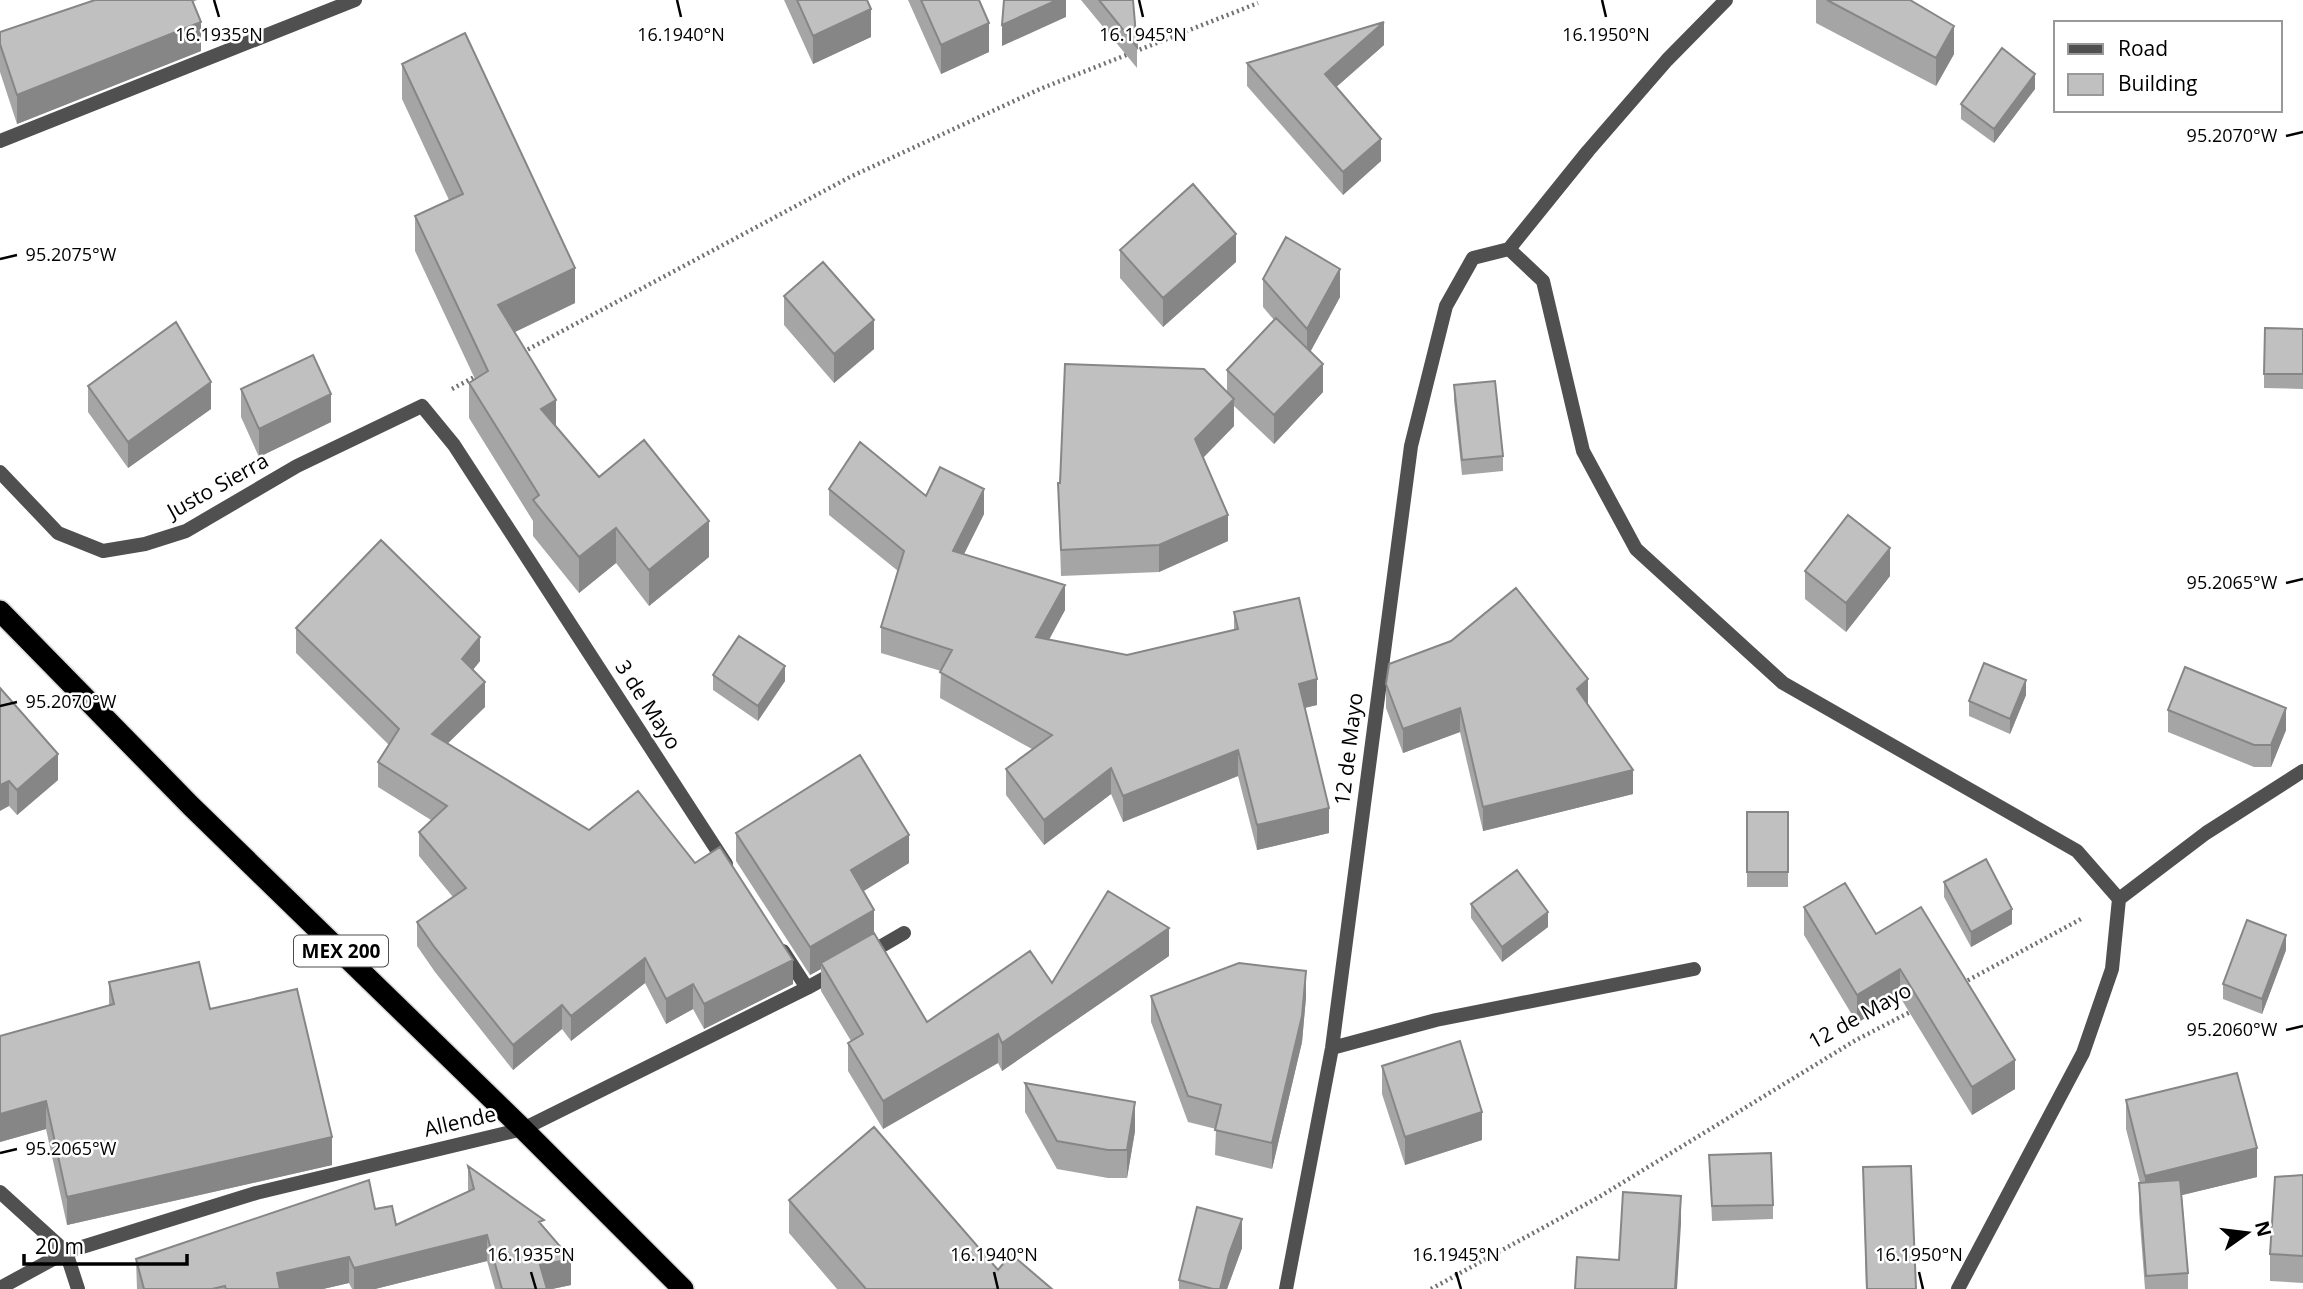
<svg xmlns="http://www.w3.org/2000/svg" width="2303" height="1289" font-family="'Open Sans',sans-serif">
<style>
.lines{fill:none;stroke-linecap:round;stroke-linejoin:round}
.highway-casing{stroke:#dbdbdb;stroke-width:24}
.path{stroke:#727272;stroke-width:4.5;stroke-dasharray:2 3.5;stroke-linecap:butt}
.street{stroke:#505050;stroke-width:14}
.highway{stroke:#000;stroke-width:21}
.wall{fill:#a5a5a5}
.shaded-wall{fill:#868686}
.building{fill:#c0c0c0;stroke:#868686;stroke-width:2}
.ticks{fill:none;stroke:#000;stroke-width:2.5}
.labels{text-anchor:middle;stroke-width:5;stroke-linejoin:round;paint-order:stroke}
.shield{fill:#fff;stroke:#4c4c4c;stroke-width:2}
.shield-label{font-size:19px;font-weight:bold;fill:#000}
.street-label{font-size:21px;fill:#000;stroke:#fff}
.ticks-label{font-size:18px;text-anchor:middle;fill:#000;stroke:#fff;stroke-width:5;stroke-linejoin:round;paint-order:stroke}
</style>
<rect width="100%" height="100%" fill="#fff"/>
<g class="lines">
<defs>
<path id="highway" d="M0,611L191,806L523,1129L683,1289"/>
</defs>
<use href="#highway" class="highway-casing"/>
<path class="path" d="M523,352L850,177L1040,89L1258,3
M452,389L478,375
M1963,983L2081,919
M1431,1289L1599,1197L1856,1040L1912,1011"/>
<path class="street" d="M0,141L355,0
M1509,249L1543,281L1583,451L1636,549L1783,683L2077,851L2119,899L2112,969L2083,1053L1958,1289
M1509,249L1588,151L1667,60L1726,0
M0,472L58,533L103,551L145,544L186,531L297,466L422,406L454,445L726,864
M2119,899L2206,833L2303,771
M783,951L807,988
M866,955L904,933
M1332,1048L1436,1020L1694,969
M0,1192L66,1252L78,1289
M0,1288L66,1252L256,1193L523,1129L807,988L836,972
M1286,1289L1332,1048L1411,446L1446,306L1473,258L1509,249"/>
<use href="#highway" class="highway"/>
</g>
<path class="wall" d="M95,0H197L193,2L201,51L17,124L0,72V32Z
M784,0H867L871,37L813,64Z
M908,0H979L989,52L941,74Z
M1081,0H1133L1137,47V68Z
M1816,0H1910L1954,54L1936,86L1816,23Z
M1384,45L1336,87L1381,161L1343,195L1247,86V63Z
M402,64L575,303L515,332L556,426L599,477L709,557L649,606L616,563L579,593L533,536V521L469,418V383L475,379L415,251V216L449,200L402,99Z
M2035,89L1994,143L1961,119V104Z
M1120,250L1236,262L1163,327L1120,278Z
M1263,279L1340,297L1310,352L1323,392L1274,444L1234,406V426L1203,458L1228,541L1159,572L1061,576L1058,483L1227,392V370L1274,320L1263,307Z
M784,296L874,349L834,383L784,325Z
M2303,329V389L2264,388V374Z
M1454,385L1503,456V471L1462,475L1454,400Z
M88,386L211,409L128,468L88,412Z
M241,389L331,422L259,457L241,417Z
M829,489L926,496L984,514L964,554L1065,610L1049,640L1127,655L1234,630V612L1317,705L1305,708L1329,833L1257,850L1238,776L1123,822L1111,794L1044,845L1006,795V769L1032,749L940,698L941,671L881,653V627L898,571L829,515Z
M1805,571L1890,576L1846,632L1805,599Z
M296,628L480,661L473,670L485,707L447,743L793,984L704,1029L693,1009L666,1024L645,983L571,1041L562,1029L513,1070L435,972L417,946V922L453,897L419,856V832L431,820L378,787V762L389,745L296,653Z
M713,675L785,681L758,721L713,690Z
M1386,684L1588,703L1587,704L1633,794L1483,831L1460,732L1403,753L1386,708Z
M0,688L58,780L17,815L9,806Z
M2026,695L2010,734L1969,716V701Z
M2168,710L2286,730L2271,767H2254L2168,732Z
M1747,812H1788V887H1747Z
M736,833L909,863L863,891L874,933L927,1022L1052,983L1169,956L1002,1071L998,1063L883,1129L848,1071V1043L851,1041L821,991V969L810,975L736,861Z
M1944,882L2012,924L1971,947L1944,897Z
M1471,904L1548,927L1502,962L1471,918Z
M1804,907L1876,934L2015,1089L1972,1115L1900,997L1857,1023L1804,935Z
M2286,950L2262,1014L2223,999V984Z
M109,982L210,1009L332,1165L67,1225L46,1129L0,1142L109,1005Z
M1151,996L1306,997L1302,1042L1272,1169L1215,1155L1216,1129L1188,1122L1151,1022Z
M1382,1066L1482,1140L1405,1165L1382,1094Z
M1025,1083L1135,1131L1127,1178H1108L1057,1169L1025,1112Z
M2126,1100L2257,1177L2182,1195L2188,1273V1289H2145L2139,1211V1183H2140L2126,1129Z
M1709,1155L1773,1205V1219L1712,1221Z
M468,1166L544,1228L571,1285L552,1289H495L487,1261L375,1289H352L349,1283L323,1289H137L136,1259L375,1209L396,1225L468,1191Z
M1863,1167L1916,1289H1866Z
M2303,1175V1283L2270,1281V1254Z
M789,1200L998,1270L1052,1289H837L789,1233Z
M1242,1248L1227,1289H1179V1280Z"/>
<path class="shaded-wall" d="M1057,0H1066V17L1002,46V25Z
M871,9V37L813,64V36Z
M201,22V51L17,124V95Z
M1384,22V45L1325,97V74Z
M989,23V52L941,74V45Z
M1954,26V54L1936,86V58Z
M2035,74V89L1994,143V129Z
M1381,139V161L1343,195V172Z
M1236,234V262L1163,327V298Z
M575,268V303L498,340V305Z
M1340,269V297L1307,358V329Z
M874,320V349L834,383V354Z
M1323,364V392L1274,444V415Z
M211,382V409L128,468V442Z
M331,394V422L259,457V429Z
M1234,399V426L1195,466V439Z
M556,400V435L541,409Z
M984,489V514L953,576V551Z
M1228,515V541L1159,572V545Z
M709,521V557L649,606V570Z
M616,528V563L579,593V557Z
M1890,548V576L1846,632V603Z
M1065,585V610L1036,663V637Z
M480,637V661L462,683V659Z
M785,666V681L758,721V706Z
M1317,679V705L1299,709V684Z
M1588,679V703L1577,713V689Z
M2026,680V695L2010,734V719Z
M485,682V707L432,759V734Z
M1460,708V732L1403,753V729Z
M2286,708V730L2271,767V745Z
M1238,750V776L1123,822V796Z
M58,754V780L17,815V790Z
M1111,768V794L1044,845V820Z
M1633,770V794L1483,831V807Z
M9,781V806L0,811V785Z
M1329,808V833L1257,850V825Z
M909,835V863L851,899V870Z
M2012,909V924L1971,947V932Z
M874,910V939L821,963V969L810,975V947Z
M1548,912V927L1502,962V947Z
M1169,928V956L1002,1071V1043Z
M2286,935V950L2262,1014V999Z
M645,958V983L571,1041V1016Z
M793,960V984L704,1029V1004Z
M1900,969V997L1857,1023V995Z
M1306,971V997L1302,1042L1272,1169V1143Z
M693,984V1009L666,1024V999Z
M562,1005V1029L513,1070V1045Z
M998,1034V1063L883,1129V1101Z
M2015,1060V1089L1972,1115V1087Z
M46,1101V1129L0,1142V1114Z
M1135,1102V1131L1127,1178V1150Z
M1482,1112V1140L1405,1165V1137Z
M332,1137V1165L67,1225V1197Z
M2257,1148V1177L2145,1204V1176Z
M1681,1196V1224L1677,1289H1675Z
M1242,1219V1248L1227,1289H1220L1229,1254Z
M487,1235V1261L375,1289H354V1268Z
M349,1257V1283L323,1289H277V1273Z
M571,1259V1285L552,1289H540V1265Z"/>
<path class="building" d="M95,0H192L201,22L17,95L0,44V32Z
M797,0H867L871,9L813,36Z
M921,0H979L989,23L941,45Z
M1004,0H1057L1002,25Z
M1099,0H1133L1137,47Z
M1827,0H1910L1954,26L1936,58Z
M1384,22L1325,74L1381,139L1343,172L1247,63Z
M465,33L575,268L498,305L556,400L541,409L599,477L644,440L709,521L649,570L616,528L579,557L533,500L539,495L469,383L488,371L415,216L463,194L402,64Z
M2002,48L2035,74L1994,129L1961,104Z
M1193,184L1236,234L1163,298L1120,250Z
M1286,237L1340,269L1307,329L1263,279Z
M823,262L874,320L834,354L784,296Z
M1276,318L1323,364L1274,415L1227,370Z
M176,322L211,382L128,442L88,386Z
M2265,328L2303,329V374H2264Z
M313,355L331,394L259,429L241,389Z
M1065,364L1204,369L1234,399L1195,439L1228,515L1159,545L1061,550L1058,483H1060Z
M1495,381L1503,456L1462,460L1454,385Z
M860,442L926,496L940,467L984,489L953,551L1065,585L1036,637L1127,655L1238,629L1234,612L1299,598L1317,679L1299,684L1329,808L1257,825L1238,750L1123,796L1111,768L1044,820L1006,769L1052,735L940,672L952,650L881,627L904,551L829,489Z
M1848,515L1890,548L1846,603L1805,571Z
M381,540L480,637L462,659L485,682L432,734L589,830L638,791L695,863L720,847L793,960L704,1004L693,984L666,999L645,958L571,1016L562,1005L513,1045L435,948L417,922L466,888L419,832L447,806L378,762L399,729L296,628Z
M1516,588L1588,679L1577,689L1633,770L1483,807L1460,708L1403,729L1386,684L1389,664L1451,641Z
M739,636L785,666L758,706L713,675Z
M1984,663L2026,680L2010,719L1969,701Z
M2185,667L2286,708L2271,745H2254L2168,710Z
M0,688L58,754L17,790L9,781L0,785Z
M860,755L909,835L851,870L874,910L810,947L736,833Z
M1747,812H1788V872H1747Z
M1986,859L2012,909L1971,932L1944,882Z
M1517,870L1548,912L1502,947L1471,904Z
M1845,883L1876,934L1921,907L2015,1060L1972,1087L1900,969L1857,995L1804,907Z
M1108,891L1169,928L1002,1043L998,1034L883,1101L848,1043L863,1034L821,963L874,933L927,1022L1030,951L1052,983Z
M2247,920L2286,935L2262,999L2223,984Z
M199,962L210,1009L297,989L332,1137L67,1197L46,1101L0,1114V1036L114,1004L109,982Z
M1239,963L1306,971L1302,1016L1272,1143L1215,1130L1221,1105L1188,1096L1151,996Z
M1460,1041L1482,1112L1405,1137L1382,1066Z
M2237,1073L2257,1148L2145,1176L2126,1100Z
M1025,1083L1135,1102L1127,1150H1108L1057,1141Z
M874,1127L998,1270L1011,1254L1052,1289H866L789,1200Z
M1771,1153L1773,1205L1712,1206L1709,1155Z
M468,1166L544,1220L539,1222L571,1259L540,1265L547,1289H502L487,1235L354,1268L349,1257L277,1273L280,1289H226L225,1286L212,1289H144L136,1259L369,1180L375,1209L392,1206L396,1225L474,1189Z
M1911,1166L1916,1289H1867L1863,1167Z
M2303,1175V1256L2270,1254L2275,1177Z
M2180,1180L2188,1273L2146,1276L2139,1183Z
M1623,1192L1681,1196L1675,1289H1575L1577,1257L1619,1260Z
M1197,1207L1242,1219L1229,1254L1220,1289H1213L1179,1280Z"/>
<path class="ticks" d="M214,0L219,17M677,0L681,17M1139,0L1143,17M1602,0L1606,17M2286,136L2303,132M0,259L17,255M2286,583L2303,579M0,706L17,702M2286,1030L2303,1026M0,1153L17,1149M531,1272L536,1289M994,1272L998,1289M1456,1272L1461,1289M1919,1272L1923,1289"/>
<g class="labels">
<rect class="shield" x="294" y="935.5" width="94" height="31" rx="5"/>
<g class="shield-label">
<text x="341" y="958">MEX 200</text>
</g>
<g class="street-label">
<text transform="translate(218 486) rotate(-29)" y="7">Justo Sierra</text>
<text transform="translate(648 705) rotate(57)" y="7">3 de Mayo</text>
<text transform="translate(1349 749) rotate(-83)" y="7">12 de Mayo</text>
<text transform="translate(1860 1016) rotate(-29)" y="7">12 de Mayo</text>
<text transform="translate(460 1122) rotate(-13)" y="7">Allende</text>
</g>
</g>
<g class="ticks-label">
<text x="219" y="41">16.1935°N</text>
<text x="681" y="41">16.1940°N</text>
<text x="1143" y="41">16.1945°N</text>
<text x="1606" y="41">16.1950°N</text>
<text x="2232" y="142">95.2070°W</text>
<text x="71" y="261">95.2075°W</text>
<text x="2232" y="589">95.2065°W</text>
<text x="71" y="708">95.2070°W</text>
<text x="2232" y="1036">95.2060°W</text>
<text x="71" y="1155">95.2065°W</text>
<text x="531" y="1261">16.1935°N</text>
<text x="994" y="1261">16.1940°N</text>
<text x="1456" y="1261">16.1945°N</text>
<text x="1919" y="1261">16.1950°N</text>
</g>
<rect x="2054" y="21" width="228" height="91" fill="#ffffff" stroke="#999999" stroke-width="2"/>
<rect x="2068" y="44" width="35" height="10" fill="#505050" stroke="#999999" stroke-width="2"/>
<text x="2118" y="56" font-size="21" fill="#000000">Road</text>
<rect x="2068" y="74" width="35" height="21" fill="#c0c0c0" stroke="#999999" stroke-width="2"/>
<text x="2118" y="91" font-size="21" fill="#000000">Building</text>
<g transform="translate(2247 1233) rotate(76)" stroke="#ffffff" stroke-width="5" paint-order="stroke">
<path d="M0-5L12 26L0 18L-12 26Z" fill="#000000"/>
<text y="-10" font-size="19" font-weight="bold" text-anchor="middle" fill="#000000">N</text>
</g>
<path d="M24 1254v10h163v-10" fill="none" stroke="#000000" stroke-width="3.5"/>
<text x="35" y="1254" font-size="21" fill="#000000" stroke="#ffffff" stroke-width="5" paint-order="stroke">20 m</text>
</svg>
